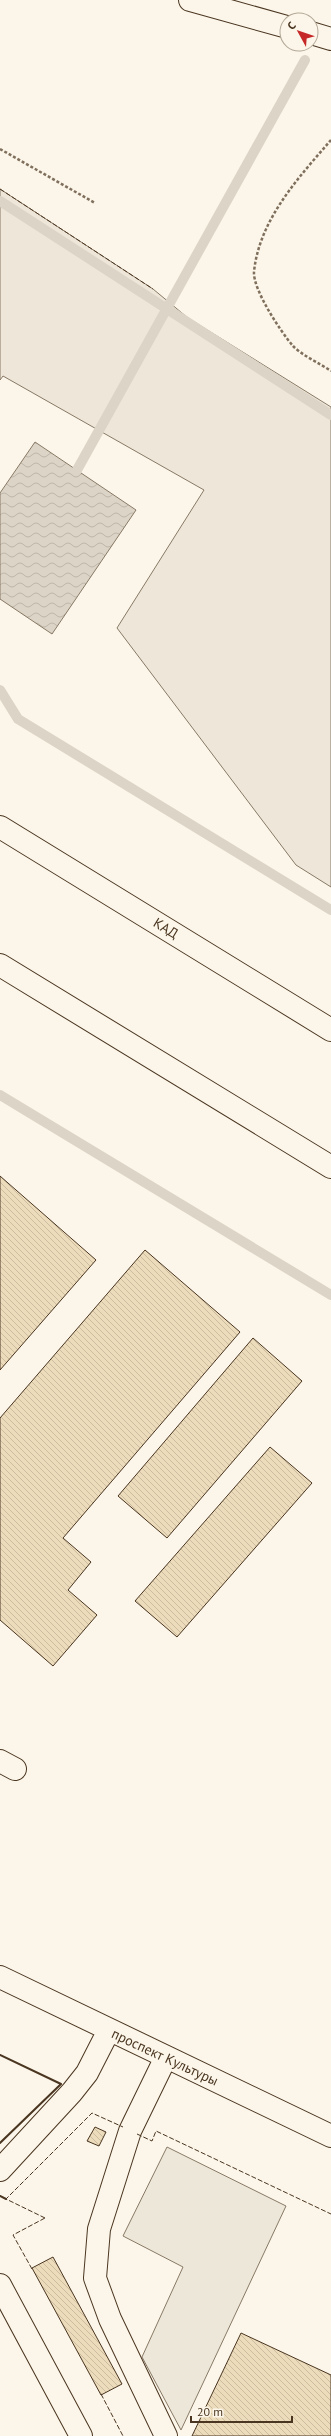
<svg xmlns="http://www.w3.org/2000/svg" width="331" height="2436" font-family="'PT Sans',sans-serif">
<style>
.grass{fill:#ede6d9;stroke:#887966}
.parking{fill:#ede7d9;stroke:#887966}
.water{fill:url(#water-waves);stroke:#887966}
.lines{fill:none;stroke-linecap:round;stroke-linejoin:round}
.stream{stroke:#dcd4c6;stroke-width:10}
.building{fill:url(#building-back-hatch);stroke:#4a3520}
.minor-casing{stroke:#4a3520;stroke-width:24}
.highway-casing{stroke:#4a3520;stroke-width:24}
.path{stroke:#7f6f5c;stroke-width:2.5;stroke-dasharray:3 2;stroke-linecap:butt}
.minor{stroke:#fbf6e9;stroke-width:22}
.highway{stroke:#fbf6e9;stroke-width:22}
.fence{stroke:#4a3520;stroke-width:1;stroke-dasharray:5 2;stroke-linecap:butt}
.wall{stroke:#4a3520;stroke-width:2}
.labels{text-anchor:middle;stroke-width:3;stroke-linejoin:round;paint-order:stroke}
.street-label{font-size:14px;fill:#4a3520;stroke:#fbf6e9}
</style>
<defs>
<pattern id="water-waves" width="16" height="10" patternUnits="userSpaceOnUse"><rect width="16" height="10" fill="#dcd4c6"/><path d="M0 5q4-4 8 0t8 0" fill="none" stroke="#beb7aa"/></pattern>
<pattern id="building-back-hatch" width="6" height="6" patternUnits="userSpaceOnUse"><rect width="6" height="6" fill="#ecdcbc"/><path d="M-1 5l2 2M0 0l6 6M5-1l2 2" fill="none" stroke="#ccbda1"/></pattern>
</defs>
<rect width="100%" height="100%" fill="#fbf6e9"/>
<path class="grass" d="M0,189L153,289L188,318L331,407V887L296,865L117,628L204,490L3,376L0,380Z"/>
<path class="parking" d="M167,2147L286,2206L181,2430L142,2357L183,2267L123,2236Z"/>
<path class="water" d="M35,442L136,510L52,634L0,599V493Z"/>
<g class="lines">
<path class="stream" d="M0,201L331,415
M77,470L305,60
M0,690L18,719L331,910
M0,1095L331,1295"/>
</g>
<path class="building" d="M0,1176L96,1260L0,1370Z
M145,1250L240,1332L63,1538L91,1562L68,1590L97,1615L53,1666L0,1620V1418Z
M253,1338L302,1381L167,1538L118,1496Z
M270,1447L312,1483L177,1637L135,1601Z
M95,2127L106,2132L99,2146L87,2141Z
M53,2257L122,2384L101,2395L32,2268Z
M241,2333L331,2375V2436H192Z"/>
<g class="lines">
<defs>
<path id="minor" d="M190,0L287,27
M311,33L331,39
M0,1761L15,1769
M0,1977L331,2136
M166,2057L130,2131L99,2229L95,2278L110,2319L166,2436
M0,2170L72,2092L87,2073L109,2030
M0,2285L81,2436"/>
<path id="highway" d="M0,827L331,1030
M0,965L331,1167"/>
</defs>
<use href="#minor" class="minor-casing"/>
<use href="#highway" class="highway-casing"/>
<path class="path" d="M331,140C299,177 259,220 254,272C253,290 281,332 293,346C303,356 319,363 331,371
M0,149L95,203"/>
<use href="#minor" class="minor"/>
<use href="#highway" class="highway"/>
<path class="fence" d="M0,189L153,289
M137,2134L152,2141L156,2131L331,2214
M45,2218L6,2199L92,2113L123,2127
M32,2269L13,2235L45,2218
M101,2394L123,2436"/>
<path class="wall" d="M0,2055L61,2084L0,2143
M0,2196L6,2199"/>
</g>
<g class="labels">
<g class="street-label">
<text transform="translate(166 928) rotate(31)" y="5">КАД</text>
<text transform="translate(165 2057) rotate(25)" y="5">проспект Культуры</text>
</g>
</g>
<g transform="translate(299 32) rotate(310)"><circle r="19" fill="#fbf6e9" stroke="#b4a999"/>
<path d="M0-3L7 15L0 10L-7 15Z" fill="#c62828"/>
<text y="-6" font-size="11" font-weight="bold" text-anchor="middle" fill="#4a3520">С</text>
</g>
<path d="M191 2416v6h101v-6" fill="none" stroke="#4a3520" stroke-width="2"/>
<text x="197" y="2416" font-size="12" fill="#4a3520" stroke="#fbf6e9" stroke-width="3" paint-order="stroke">20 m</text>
</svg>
